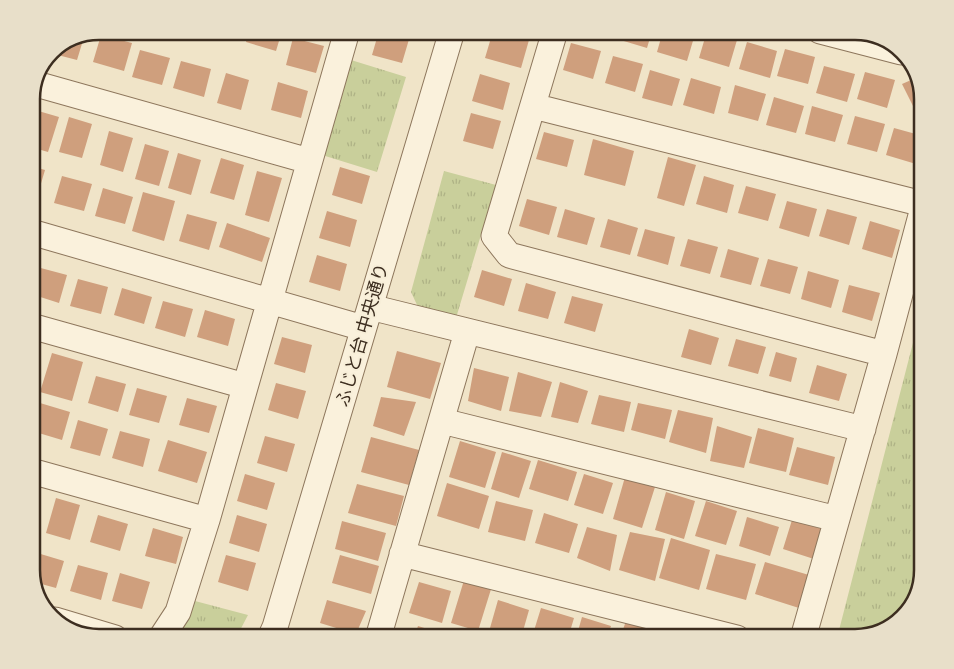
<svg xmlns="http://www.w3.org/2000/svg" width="954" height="669" font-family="'IBM Plex Serif','Noto Sans JP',serif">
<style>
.grass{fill:url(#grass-tufts)}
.building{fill:#cf9f7d}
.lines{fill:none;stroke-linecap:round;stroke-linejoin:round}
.minor-casing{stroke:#8d765c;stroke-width:27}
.minor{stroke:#faf1dc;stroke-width:25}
.labels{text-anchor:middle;stroke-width:4;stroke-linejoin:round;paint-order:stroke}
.street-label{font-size:18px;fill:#3d2e20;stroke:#f7eed8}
.rim{fill:none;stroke:#3d2e20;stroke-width:2.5}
</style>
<defs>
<pattern id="grass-tufts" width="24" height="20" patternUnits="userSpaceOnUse" patternTransform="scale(1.25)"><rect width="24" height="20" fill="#c9cf9b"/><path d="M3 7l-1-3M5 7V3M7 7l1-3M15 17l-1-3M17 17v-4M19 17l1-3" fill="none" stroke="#aeb285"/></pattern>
</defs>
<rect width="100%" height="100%" fill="#f0e4c8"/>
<path class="grass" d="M351,60L406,77L377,172L322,155Z
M444,171L496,185L456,318L418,307L411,292Z
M923,304V570L911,608L885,631L855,638H837Z
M195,601L248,615L236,638H175Z"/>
<path class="building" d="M249,31H282L276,51L246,42Z
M379,31H393L410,36L402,63L372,55Z
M493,31H500L529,40L521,68L485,58Z
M619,31H652L647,48L617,39Z
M663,31H687L695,34L687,61L657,52Z
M707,31L737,40L729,67L699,58Z
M101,35L132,43L124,71L93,62Z
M84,37L77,60L50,53L51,51Z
M293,38L324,46L316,73L286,65Z
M747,42L777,51L770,78L739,69Z
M571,43L601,51L593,79L563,70Z
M785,49L815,57L808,84L777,76Z
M140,50L170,58L162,85L132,77Z
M613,56L643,64L635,92L605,83Z
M181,61L211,69L204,97L173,88Z
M824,66L855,74L847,102L816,93Z
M650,70L680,79L672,106L642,98Z
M865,72L895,80L887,108L857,99Z
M226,73L249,80L241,110L217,103Z
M480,74L510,83L503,110L472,101Z
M918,77L923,99V106L915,110L902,84Z
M691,78L721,87L714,114L683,105Z
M278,82L308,91L301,118L271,110Z
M735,85L766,94L758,121L728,113Z
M774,97L804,106L796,133L766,125Z
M812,106L843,115L835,142L805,134Z
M35,110L59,117L48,152L31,147V122Z
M471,113L501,121L493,149L463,141Z
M855,116L885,124L877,152L847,144Z
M69,117L92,124L82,158L59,152Z
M894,128L923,136L916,164L886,155Z
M109,131L133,138L123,172L100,165Z
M544,132L574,140L567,167L536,159Z
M593,139L634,151L625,186L584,175Z
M145,144L169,151L159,186L135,179Z
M178,153L201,160L191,195L168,188Z
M668,157L696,165L684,206L657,198Z
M221,158L244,165L234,200L210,193Z
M31,166L45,170L37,197L31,196Z
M340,167L370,176L362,204L332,195Z
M257,171L282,178L269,222L245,215Z
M62,176L92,184L84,211L54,203Z
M704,176L734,185L727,213L696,204Z
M746,186L776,194L768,221L738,213Z
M103,188L133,197L125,224L95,216Z
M143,192L175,201L164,241L132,231Z
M527,199L557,207L549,235L519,226Z
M787,201L817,209L809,237L779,228Z
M565,209L595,218L587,245L557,237Z
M827,209L857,217L849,245L819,236Z
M327,211L357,220L350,247L319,238Z
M187,214L217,222L209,250L179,241Z
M608,219L638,228L630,255L600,247Z
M870,221L900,230L892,258L862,249Z
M227,223L270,238L262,262L219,247Z
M645,229L675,237L668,265L637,256Z
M688,239L718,247L710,274L680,266Z
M728,249L759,258L751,285L720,277Z
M317,255L347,264L340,291L309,282Z
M768,259L798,267L790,294L760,286Z
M37,267L67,275L59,303L31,294V285Z
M482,270L512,279L504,306L474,297Z
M808,271L839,280L831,308L801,299Z
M78,279L108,287L101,314L70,306Z
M526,283L556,292L548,319L518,311Z
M849,285L880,293L872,321L842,312Z
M122,288L152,297L144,324L114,315Z
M572,296L603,304L595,332L564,323Z
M163,301L193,309L185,337L155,328Z
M205,310L235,319L228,346L197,337Z
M689,329L719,338L711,365L681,357Z
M282,337L312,345L305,373L274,364Z
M736,339L766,347L758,374L728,366Z
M397,351L441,363L430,399L387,387Z
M776,352L797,358L791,382L769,376Z
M52,353L83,362L72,401L40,392Z
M31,359L38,361L32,384H31Z
M817,365L847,374L839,401L809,393Z
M474,368L509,377L501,411L468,401Z
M518,372L552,382L541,417L509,411Z
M96,376L126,384L118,412L88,403Z
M560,382L588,391L578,423L551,417Z
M276,383L306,391L298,419L268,410Z
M137,388L167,396L159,423L129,415Z
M599,395L631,402L624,432L591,424Z
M381,397L416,402L404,436L373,426Z
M187,398L217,406L209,433L179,425Z
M40,403L70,412L62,440L32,431Z
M638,403L672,410L665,439L631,430Z
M678,410L713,418L706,453L669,442Z
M78,420L108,429L100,456L70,448Z
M717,426L752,437L744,468L710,461Z
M758,428L794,438L786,472L749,463Z
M120,431L150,439L143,467L112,458Z
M265,436L295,444L287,472L257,463Z
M371,437L419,450L409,485L361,472Z
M168,440L207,452L197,483L158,471Z
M460,441L496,452L485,488L449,477Z
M797,447L835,457L828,485L789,475Z
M502,452L531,461L519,498L491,489Z
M538,460L577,472L568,501L529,489Z
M245,474L275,483L267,510L237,501Z
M584,474L613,483L603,514L574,505Z
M625,477L655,487L642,528L613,519Z
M447,483L489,496L479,529L437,516Z
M357,484L404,496L396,526L348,513Z
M666,492L695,501L684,539L655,530Z
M31,495L37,496L32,513H31Z
M56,498L80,505L70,540L46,533Z
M496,501L533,510L525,541L488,532Z
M706,501L737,511L726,545L695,536Z
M544,513L578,524L569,553L535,543Z
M98,515L128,524L120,551L90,542Z
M237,515L267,524L259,552L229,543Z
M747,517L779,527L770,556L739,546Z
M792,520L826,530L817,560L783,549Z
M342,521L386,533L378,561L335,549Z
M587,527L617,535L610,571L577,558Z
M153,528L183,537L176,564L145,556Z
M630,532L665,539L655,581L619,570Z
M671,538L710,550L699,590L659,578Z
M34,552L64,561L56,588L34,582L31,574V561Z
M716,554L756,564L746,600L706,589Z
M226,555L256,563L248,591L218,582Z
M340,555L379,566L371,594L332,583Z
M765,562L809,575L799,608L755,594Z
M78,565L108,573L101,600L70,591Z
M120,573L150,582L142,609L112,601Z
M465,577L492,586L478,631L451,623Z
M419,582L451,591L442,623L409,613Z
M327,600L366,611L356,634L320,623Z
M498,600L529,610L521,638L490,628Z
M541,608L574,618L568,638L532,637Z
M582,617L611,626L607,638H576Z
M626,621L657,630L655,638H620Z
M418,626L453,637V638H414Z
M667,631L689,638H665Z"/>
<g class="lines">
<defs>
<path id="minor" d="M555,31L494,236L509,255L884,354
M820,31L901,52
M36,84L309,161
M533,106L923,204
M31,232L363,328
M370,307L863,429
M31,326L245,386
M442,421L837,519
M31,471L207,520
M402,554L737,638
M55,620L115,638
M161,638L178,612L207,520L347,31
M270,638L275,627L452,31
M378,638L467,332
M803,638L884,354L923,208"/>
</defs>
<use href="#minor" class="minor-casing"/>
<use href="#minor" class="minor"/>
</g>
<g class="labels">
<g class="street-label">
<text transform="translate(362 335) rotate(-74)" y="6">ふじと台 中央通り</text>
</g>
</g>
<path d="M0 0H954V669H0ZM99 40H855A59 59 0 0 1 914 99V570A59 59 0 0 1 855 629H99A59 59 0 0 1 40 570V99A59 59 0 0 1 99 40Z" fill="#e8dfc9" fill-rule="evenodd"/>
<path class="rim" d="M99 40H855A59 59 0 0 1 914 99V570A59 59 0 0 1 855 629H99A59 59 0 0 1 40 570V99A59 59 0 0 1 99 40Z"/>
</svg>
